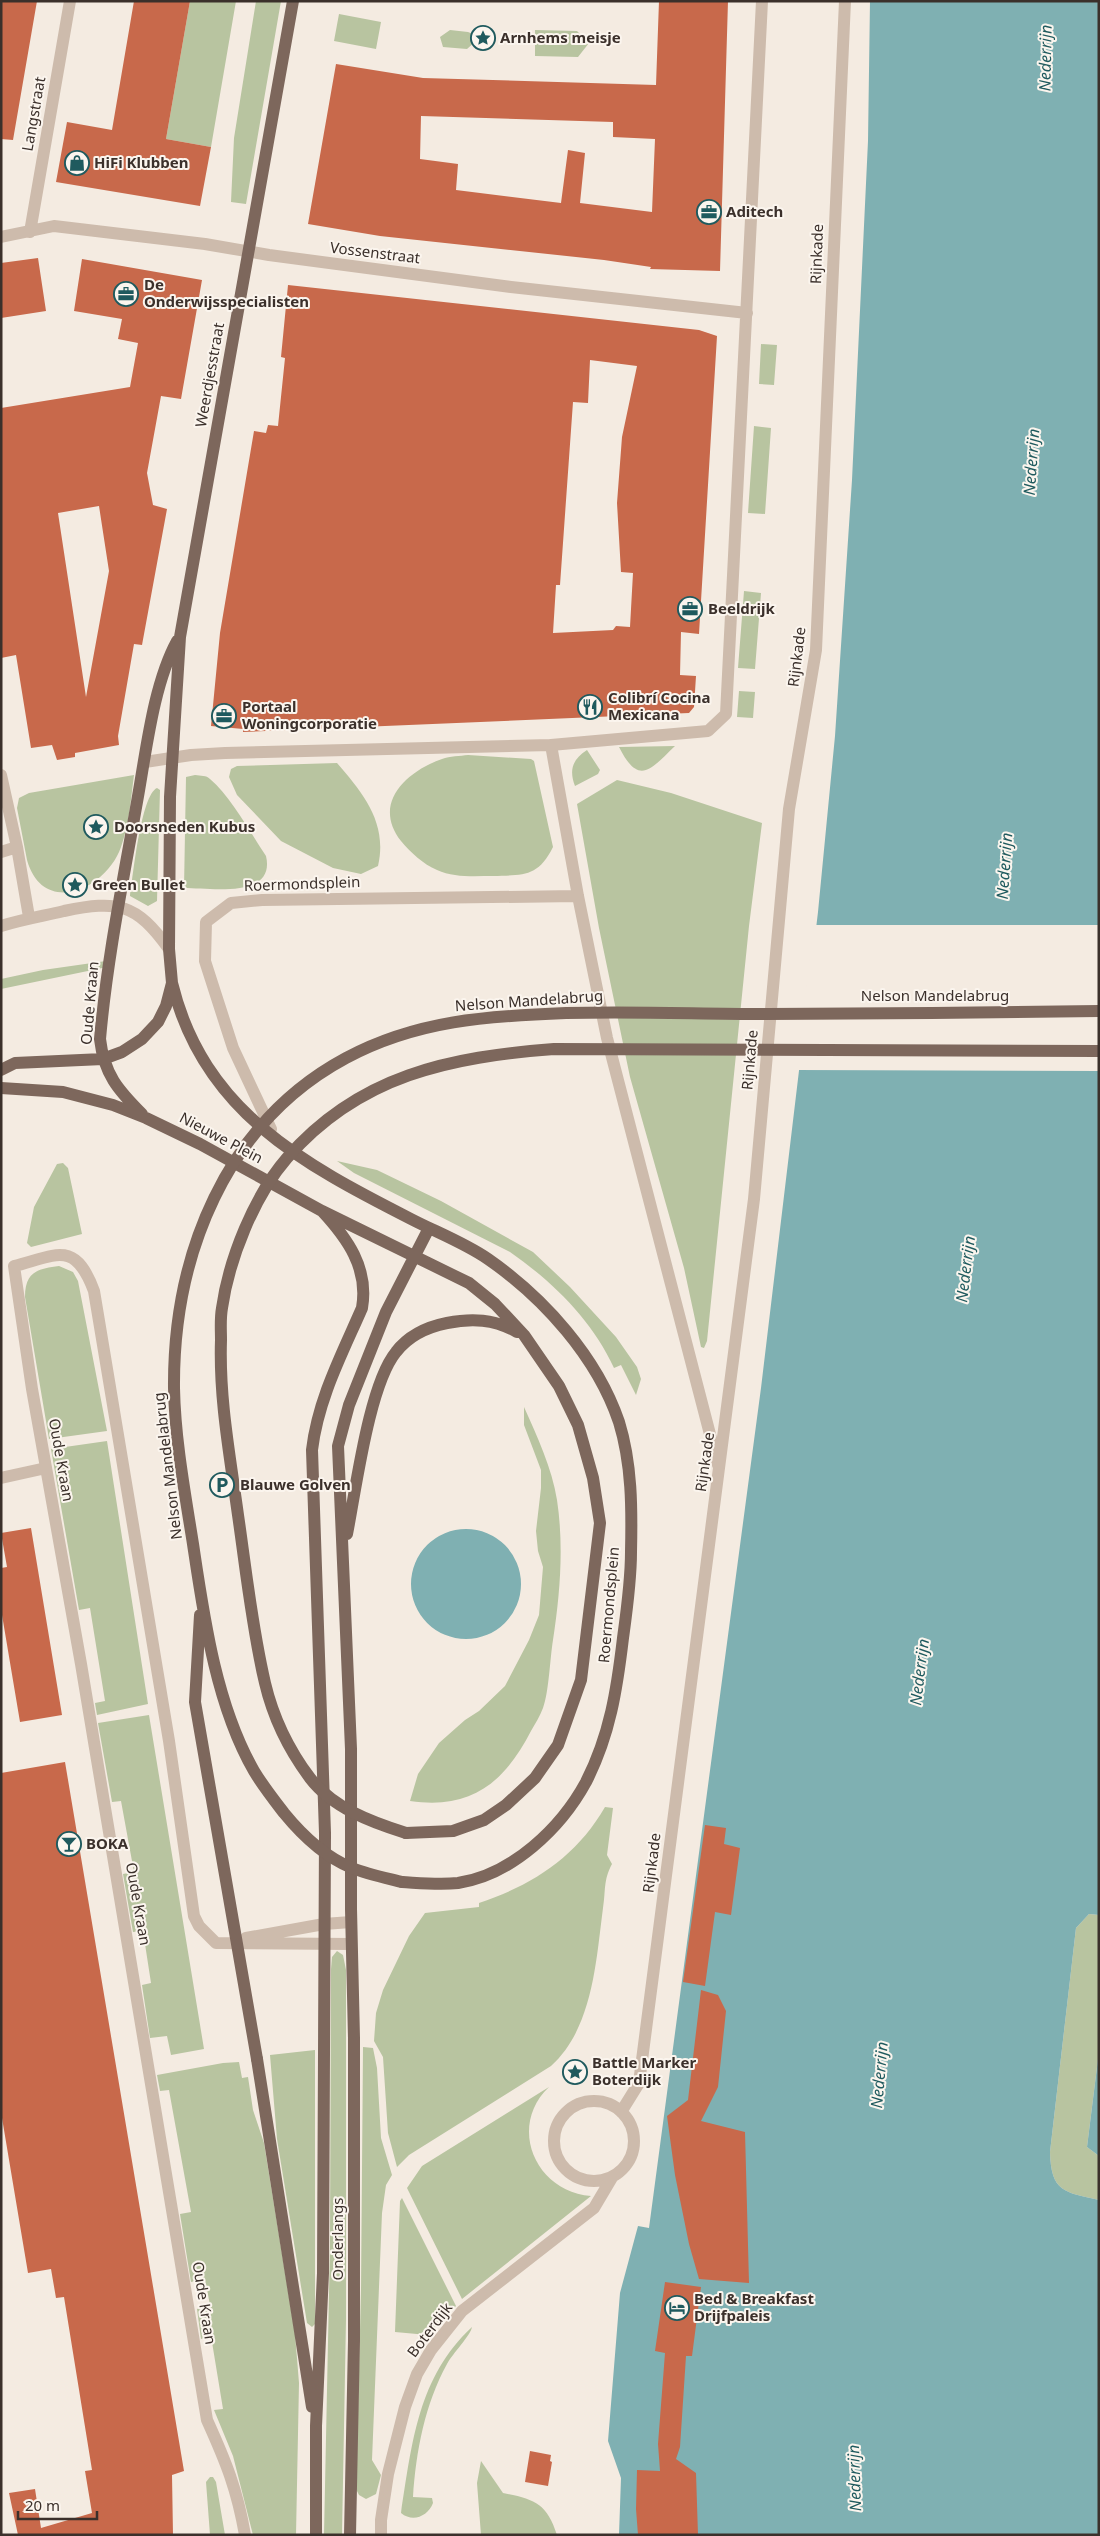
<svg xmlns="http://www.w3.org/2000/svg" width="1100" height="2536" font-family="'Noto Sans',sans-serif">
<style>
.green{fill:#b8c4a0}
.water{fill:#7fb0b2}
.pier{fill:#f4ebe1}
.building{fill:#c8694b;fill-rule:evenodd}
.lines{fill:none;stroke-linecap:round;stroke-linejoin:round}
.street{stroke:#cdbbac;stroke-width:12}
.primary{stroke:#7d675c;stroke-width:12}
.primary-bridge{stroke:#7d675c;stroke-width:12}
.labels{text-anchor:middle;stroke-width:4;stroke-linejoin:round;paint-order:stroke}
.poi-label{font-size:15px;font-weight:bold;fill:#3b302b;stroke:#fbf5ee;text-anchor:start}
.street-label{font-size:15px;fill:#3b302b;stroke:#fbf5ee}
.water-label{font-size:16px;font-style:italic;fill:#1f5a5e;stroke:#fbf5ee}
</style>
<rect width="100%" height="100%" fill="#f4ebe1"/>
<path class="green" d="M190,1H236L211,147L166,139Z
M256,1H281L246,204L231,202L234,138Z
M339,14L381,22L376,49L334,41Z
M450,30L468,32L473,34L476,41L467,49L443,47L440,37Z
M535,30L577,31L589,43L578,57L535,56Z
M761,344L777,345L774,385L759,384Z
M754,426L771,428L765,514L748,513Z
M744,591L761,593L755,669L738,668Z
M739,691L755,692L753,718L737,717Z
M675,746C651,769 639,787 619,747Z
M587,750L600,770L598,774L575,786C569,770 572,760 587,750Z
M468,755L531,759L534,761L553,847C538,877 524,875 493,876C475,876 454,878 437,870C423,864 411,853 401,841C372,804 405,772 442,759C450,756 460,756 468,755Z
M337,763C363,793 388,823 378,866L361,874L333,868L281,841L237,795L229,777L231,769L237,766Z
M134,775C131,798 129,825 121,847C106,890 43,917 27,860L17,808L19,798L29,793Z
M195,775C201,776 206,775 210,779C231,797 250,832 266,856C276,899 211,888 184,888L186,777Z
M617,780L671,793L762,823L749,926L707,1341L704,1348L701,1347L684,1268L630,1077L599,928L577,804Z
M157,788L160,790L157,901L148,906L130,896C133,876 141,795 157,788Z
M106,961L107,967L1,989V979L43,970Z
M337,1161L377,1170L441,1201L533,1252L570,1287L616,1337L637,1367L641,1379L636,1395L621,1365L614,1368C592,1320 553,1282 510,1252L354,1173Z
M63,1163L68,1168L82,1234L31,1247L27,1243L34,1207L57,1164Z
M59,1266L73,1272L78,1281L107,1431L49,1439L25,1297C25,1272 37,1269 59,1266Z
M524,1407C537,1436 552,1468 557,1500C564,1546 560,1595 553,1640C550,1658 549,1692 543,1708C540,1716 535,1724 531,1731C504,1783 471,1810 410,1801L418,1774L439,1743L465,1720L479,1711L505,1686L529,1640L539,1615L543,1567L538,1551L536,1531L541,1488V1470L524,1425Z
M107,1441L148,1704L97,1715L95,1703L105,1701L90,1608L79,1610L51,1449Z
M149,1715L204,2049L171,2055L167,2036L150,2038L142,1985L151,1983L143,1931L133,1932L123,1874L134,1872L121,1801L112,1802L98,1723Z
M605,1807L613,1808L607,1855L612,1864C603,1881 606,1890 603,1908C596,1961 593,2028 551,2066L409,2155L397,2167L388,2133L383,2057L374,2041L376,2013L383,1990L409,1936L425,1913L479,1907V1903C533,1885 576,1857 605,1807Z
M1089,1914L1099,1915V2051L1087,2147L1099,2156V2200C1064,2192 1051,2192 1050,2152L1076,1928Z
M337,1951L343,1955L346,1970V2320L342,2535H324L330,2245L331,1969L332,1957Z
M363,2047L373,2048L377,2068L381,2138L392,2175L386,2185L382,2213L372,2460L381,2475L376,2494L366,2499L359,2495L356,2489L361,2290Z
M315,2050V2324L312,2327L307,2323L277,2139L270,2055Z
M239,2062L242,2078L248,2077L253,2110L264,2143L295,2334L299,2383L296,2535H253L233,2456L214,2410L223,2409L211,2336L201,2339L197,2309L210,2305L205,2279L191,2282L180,2214L191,2212L169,2090L160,2091L157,2075L223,2063Z
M549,2087C507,2127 536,2192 591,2196L462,2299L407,2188L422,2166Z
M402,2198L456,2306L428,2335L395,2332L400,2201Z
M472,2327C471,2335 452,2354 447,2364C425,2404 416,2451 413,2497L432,2498L433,2503C428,2516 413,2523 401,2513C412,2443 418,2377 472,2327Z
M481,2461L503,2493C534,2499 547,2503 557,2535H481L477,2483Z
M210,2477H213L216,2482L225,2535H210L206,2482Z"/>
<path class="water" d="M870,1H1099V1915L1089,1914L1076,1928L1050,2152C1051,2192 1064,2192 1099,2200V2535H619L621,2478L608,2441L620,2293L638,2226L649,2228L761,1388L818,912L835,736L852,480L868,141Z
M411 1584a55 55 0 1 1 110 0a55 55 0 1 1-110 0Z
M1099,2051V2156L1087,2147Z"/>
<path class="pier" d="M814,925H1099V1071L797,1070Z"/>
<path class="building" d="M1,1H37L13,140L1,139Z
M134,1H190L166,139L211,147L200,206L56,182L67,122L112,130Z
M659,1H728L720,271L650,269L651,267L604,260L380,236L308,224L336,64L423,78L656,85ZM421,116L613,122V137L655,139L652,212L580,203L585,153L568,150L561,203L456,190L458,164L420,159Z
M38,258L46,311L1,318V263Z
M82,259L202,280L181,399L161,396L147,473L153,505L167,509L142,645L134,644L118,736L119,745L75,753V757L57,760L52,745L31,748L16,655L1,658V408L130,387L138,343L118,339L122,319L74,311ZM99,506L109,571L86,697L58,513Z
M288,285L699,330L717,336L699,634L681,632L680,675L696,676L694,707L689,713L243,732V729L211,726L220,633L254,431L266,433L268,425L278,426L285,358L281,357ZM590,360L637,366L622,437L617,503L621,572L633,573L630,627L616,626L613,630L553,633L556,585H560L573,402L588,403Z
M31,1528L62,1715L20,1722L1,1609V1568L7,1567L1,1533Z
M65,1762L184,2471L172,2475L173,2535H18L9,2493L35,2489L41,2528L92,2513L85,2471L92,2470L64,2297L56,2298L51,2269L28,2273L1,2112V1773Z
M705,1825L726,1828L724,1844L740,1848L731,1915L715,1912L705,1986L683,1982Z
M701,1990L718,1995L726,2011L718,2087L701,2121L745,2132L749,2283L699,2279L689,2244L675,2175L667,2116L688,2100Z
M665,2282L701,2287L692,2356H686L680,2447L676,2459L696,2473L698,2535H638L636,2509L637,2470L660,2471L658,2444L665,2353L655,2351Z
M530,2451L551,2455L550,2461L552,2462L548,2486L525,2482Z"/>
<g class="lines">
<path class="street" d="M30,232L70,1
M1,237L54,226L205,244L269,255L511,287L747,313
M551,745L578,896L607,1038L718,1465
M145,762L191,755L225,753L551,745L708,731L726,714L762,1
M1,775L17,847L29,917
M1,852L17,847
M1,926C23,919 43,916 64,911C118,900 136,903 169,949
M271,1129L233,1048L205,961L206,922L231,903L262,900L578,896
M1,1478L46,1468
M246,1938L324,1924L351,1922
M554 2141a40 40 0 1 1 80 0a40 40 0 1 1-80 0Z
M621,2112L639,2083L754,1199L789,809L816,650L845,1
M245,2535C237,2489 226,2462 207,2420L81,1664L32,1389L14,1266C57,1255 75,1240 94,1291L169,1741L194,1916L199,1926L216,1943L351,1944
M381,2535V2520L388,2474L405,2407L417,2374L431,2350L462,2311L594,2208L613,2176"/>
<path class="primary" d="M172,983C203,1111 303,1164 411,1219C436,1232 465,1243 488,1259C544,1298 597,1357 619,1422C632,1464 632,1509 631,1552C631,1581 627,1609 623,1638C617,1689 610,1735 586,1782C561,1828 512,1875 458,1883C439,1885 420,1883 402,1882
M1,1070L15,1063L103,1059L122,1052L142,1039L158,1022L166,1006L172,983L169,949L170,797L180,637L293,1
M1,1088L63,1092L113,1105L146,1118L200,1144L322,1211L469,1283L495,1304L524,1335L559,1386L578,1425L593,1478L600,1523L581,1680L558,1745L535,1778L506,1805L484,1820L453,1831L406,1833
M142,1114C118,1090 104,1074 100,1039C107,959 123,881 137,802C146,753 153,685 177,641
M347,1534C356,1489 369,1385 396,1352C409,1335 427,1327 447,1323C472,1318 494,1319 517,1332
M257,2059L312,2407
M316,2535V2426L323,2273L325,1833L312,1450C318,1399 342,1354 362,1308C369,1268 347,1238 322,1211
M350,2535L354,2341V2038L351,1909V1749L338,1446L349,1405L386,1312L429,1228"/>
<path class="primary-bridge" d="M200,1615L195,1702L257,2059
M406,1833C371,1822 333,1808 310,1778C289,1750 273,1717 265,1683C252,1628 246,1570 238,1515C230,1456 219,1399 221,1340C221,1330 220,1319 222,1308C229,1259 254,1196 287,1158C359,1075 450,1057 554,1049L1099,1051
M402,1882C386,1878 367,1874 352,1868C325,1857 302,1835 284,1813C274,1800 263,1786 254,1771C216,1705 204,1618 193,1544C185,1493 175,1440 174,1388C173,1256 225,1123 346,1058C417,1020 488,1016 566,1013C633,1011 700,1014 767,1014C878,1014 988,1012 1099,1011"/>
</g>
<defs>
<symbol id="sight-ring" viewBox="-11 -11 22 22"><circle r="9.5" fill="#fbf5ee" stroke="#1f5a5e" stroke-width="1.5"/><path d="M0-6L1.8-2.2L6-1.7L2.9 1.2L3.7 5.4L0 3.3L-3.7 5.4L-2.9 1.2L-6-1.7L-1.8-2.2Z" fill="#1f5a5e"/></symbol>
<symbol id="shop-ring" viewBox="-11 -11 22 22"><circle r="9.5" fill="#fbf5ee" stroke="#1f5a5e" stroke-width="1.5"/><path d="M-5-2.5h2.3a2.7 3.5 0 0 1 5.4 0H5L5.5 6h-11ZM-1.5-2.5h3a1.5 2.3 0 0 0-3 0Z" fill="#1f5a5e"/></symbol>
<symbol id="office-ring" viewBox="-11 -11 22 22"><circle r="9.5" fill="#fbf5ee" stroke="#1f5a5e" stroke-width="1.5"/><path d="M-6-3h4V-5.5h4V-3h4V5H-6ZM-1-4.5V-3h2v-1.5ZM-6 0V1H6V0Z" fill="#1f5a5e"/></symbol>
<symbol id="restaurant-ring" viewBox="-11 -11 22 22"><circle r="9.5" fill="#fbf5ee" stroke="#1f5a5e" stroke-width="1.5"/><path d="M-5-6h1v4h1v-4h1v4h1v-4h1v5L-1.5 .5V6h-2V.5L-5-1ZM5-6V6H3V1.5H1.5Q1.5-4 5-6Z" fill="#1f5a5e"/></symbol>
<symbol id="parking-ring" viewBox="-11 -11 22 22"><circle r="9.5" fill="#fbf5ee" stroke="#1f5a5e" stroke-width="1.5"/><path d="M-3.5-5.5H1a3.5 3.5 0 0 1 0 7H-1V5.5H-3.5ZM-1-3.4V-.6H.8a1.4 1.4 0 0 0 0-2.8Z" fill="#1f5a5e"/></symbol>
<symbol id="bar-ring" viewBox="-11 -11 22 22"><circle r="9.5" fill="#fbf5ee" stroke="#1f5a5e" stroke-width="1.5"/><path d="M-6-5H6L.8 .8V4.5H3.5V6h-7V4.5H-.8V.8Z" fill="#1f5a5e"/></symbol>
<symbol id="hotel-ring" viewBox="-11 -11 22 22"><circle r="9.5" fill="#fbf5ee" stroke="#1f5a5e" stroke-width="1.5"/><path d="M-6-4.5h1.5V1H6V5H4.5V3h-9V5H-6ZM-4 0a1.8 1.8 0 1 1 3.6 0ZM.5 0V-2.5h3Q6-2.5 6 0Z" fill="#1f5a5e"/></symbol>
</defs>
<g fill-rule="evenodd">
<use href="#sight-ring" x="469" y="24" width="28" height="28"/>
<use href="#shop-ring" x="63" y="149" width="28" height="28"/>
<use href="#office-ring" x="695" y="198" width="28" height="28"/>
<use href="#office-ring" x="112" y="280" width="28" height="28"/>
<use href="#office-ring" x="676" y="595" width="28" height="28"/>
<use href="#restaurant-ring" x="576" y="693" width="28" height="28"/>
<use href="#office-ring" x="210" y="702" width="28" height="28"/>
<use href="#sight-ring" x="82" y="813" width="28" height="28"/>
<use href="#sight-ring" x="61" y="871" width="28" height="28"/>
<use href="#parking-ring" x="208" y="1471" width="28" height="28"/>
<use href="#bar-ring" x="55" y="1830" width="28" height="28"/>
<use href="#sight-ring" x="561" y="2058" width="28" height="28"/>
<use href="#hotel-ring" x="663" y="2294" width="28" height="28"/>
</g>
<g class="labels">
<g class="poi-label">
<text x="500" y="43">Arnhems meisje</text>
<text x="94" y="168">HiFi Klubben</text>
<text x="726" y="217">Aditech</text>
<text x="144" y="290">De<tspan x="144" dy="17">Onderwijsspecialisten</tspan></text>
<text x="708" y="614">Beeldrijk</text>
<text x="608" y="703">Colibrí Cocina<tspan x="608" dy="17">Mexicana</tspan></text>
<text x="242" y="712">Portaal<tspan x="242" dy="17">Woningcorporatie</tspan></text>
<text x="114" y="832">Doorsneden Kubus</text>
<text x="92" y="890">Green Bullet</text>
<text x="240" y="1490">Blauwe Golven</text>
<text x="86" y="1849">BOKA</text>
<text x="592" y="2068">Battle Marker<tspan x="592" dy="17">Boterdijk</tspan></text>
<text x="694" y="2304">Bed &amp; Breakfast<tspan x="694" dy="17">Drijfpaleis</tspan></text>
</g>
<g class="street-label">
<text transform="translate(34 114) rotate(-80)" y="5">Langstraat</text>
<text transform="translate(375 253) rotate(7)" y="5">Vossenstraat</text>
<text transform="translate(817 254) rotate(-88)" y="5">Rijnkade</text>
<text transform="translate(210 375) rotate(-80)" y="5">Weerdjesstraat</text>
<text transform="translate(797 657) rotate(-83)" y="5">Rijnkade</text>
<text transform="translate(302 884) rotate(-2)" y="5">Roermondsplein</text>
<text x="935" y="1001">Nelson Mandelabrug</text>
<text transform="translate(529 1001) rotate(-4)" y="5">Nelson Mandelabrug</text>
<text transform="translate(90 1003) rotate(-85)" y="5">Oude Kraan</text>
<text transform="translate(750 1060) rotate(-85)" y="5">Rijnkade</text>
<text transform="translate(221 1138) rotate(28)" y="5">Nieuwe Plein</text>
<text transform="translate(61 1460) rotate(80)" y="5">Oude Kraan</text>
<text transform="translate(705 1462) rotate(-82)" y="5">Rijnkade</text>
<text transform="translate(168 1466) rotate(-97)" y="5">Nelson Mandelabrug</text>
<text transform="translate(609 1605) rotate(-85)" y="5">Roermondsplein</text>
<text transform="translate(652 1863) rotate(-83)" y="5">Rijnkade</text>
<text transform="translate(138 1904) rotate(80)" y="5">Oude Kraan</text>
<text transform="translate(338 2239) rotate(-90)" y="5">Onderlangs</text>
<text transform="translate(204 2303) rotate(81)" y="5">Oude Kraan</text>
<text transform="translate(430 2330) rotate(-53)" y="5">Boterdijk</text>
</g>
<g class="water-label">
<text transform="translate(1045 58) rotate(-89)" y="6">Nederrijn</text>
<text transform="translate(1031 462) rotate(-86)" y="6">Nederrijn</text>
<text transform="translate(1004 866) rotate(-86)" y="6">Nederrijn</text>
<text transform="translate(965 1269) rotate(-83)" y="6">Nederrijn</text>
<text transform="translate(919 1672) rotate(-83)" y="6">Nederrijn</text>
<text transform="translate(879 2075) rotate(-85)" y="6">Nederrijn</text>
<text transform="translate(854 2478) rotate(-92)" y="6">Nederrijn</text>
</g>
</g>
<rect width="1100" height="2536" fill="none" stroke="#3b302b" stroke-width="5"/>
<path d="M18 2511v8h79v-8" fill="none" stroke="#3b302b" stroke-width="2.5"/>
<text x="25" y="2511" font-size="15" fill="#3b302b" stroke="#fbf5ee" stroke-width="4" paint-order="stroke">20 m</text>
</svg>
